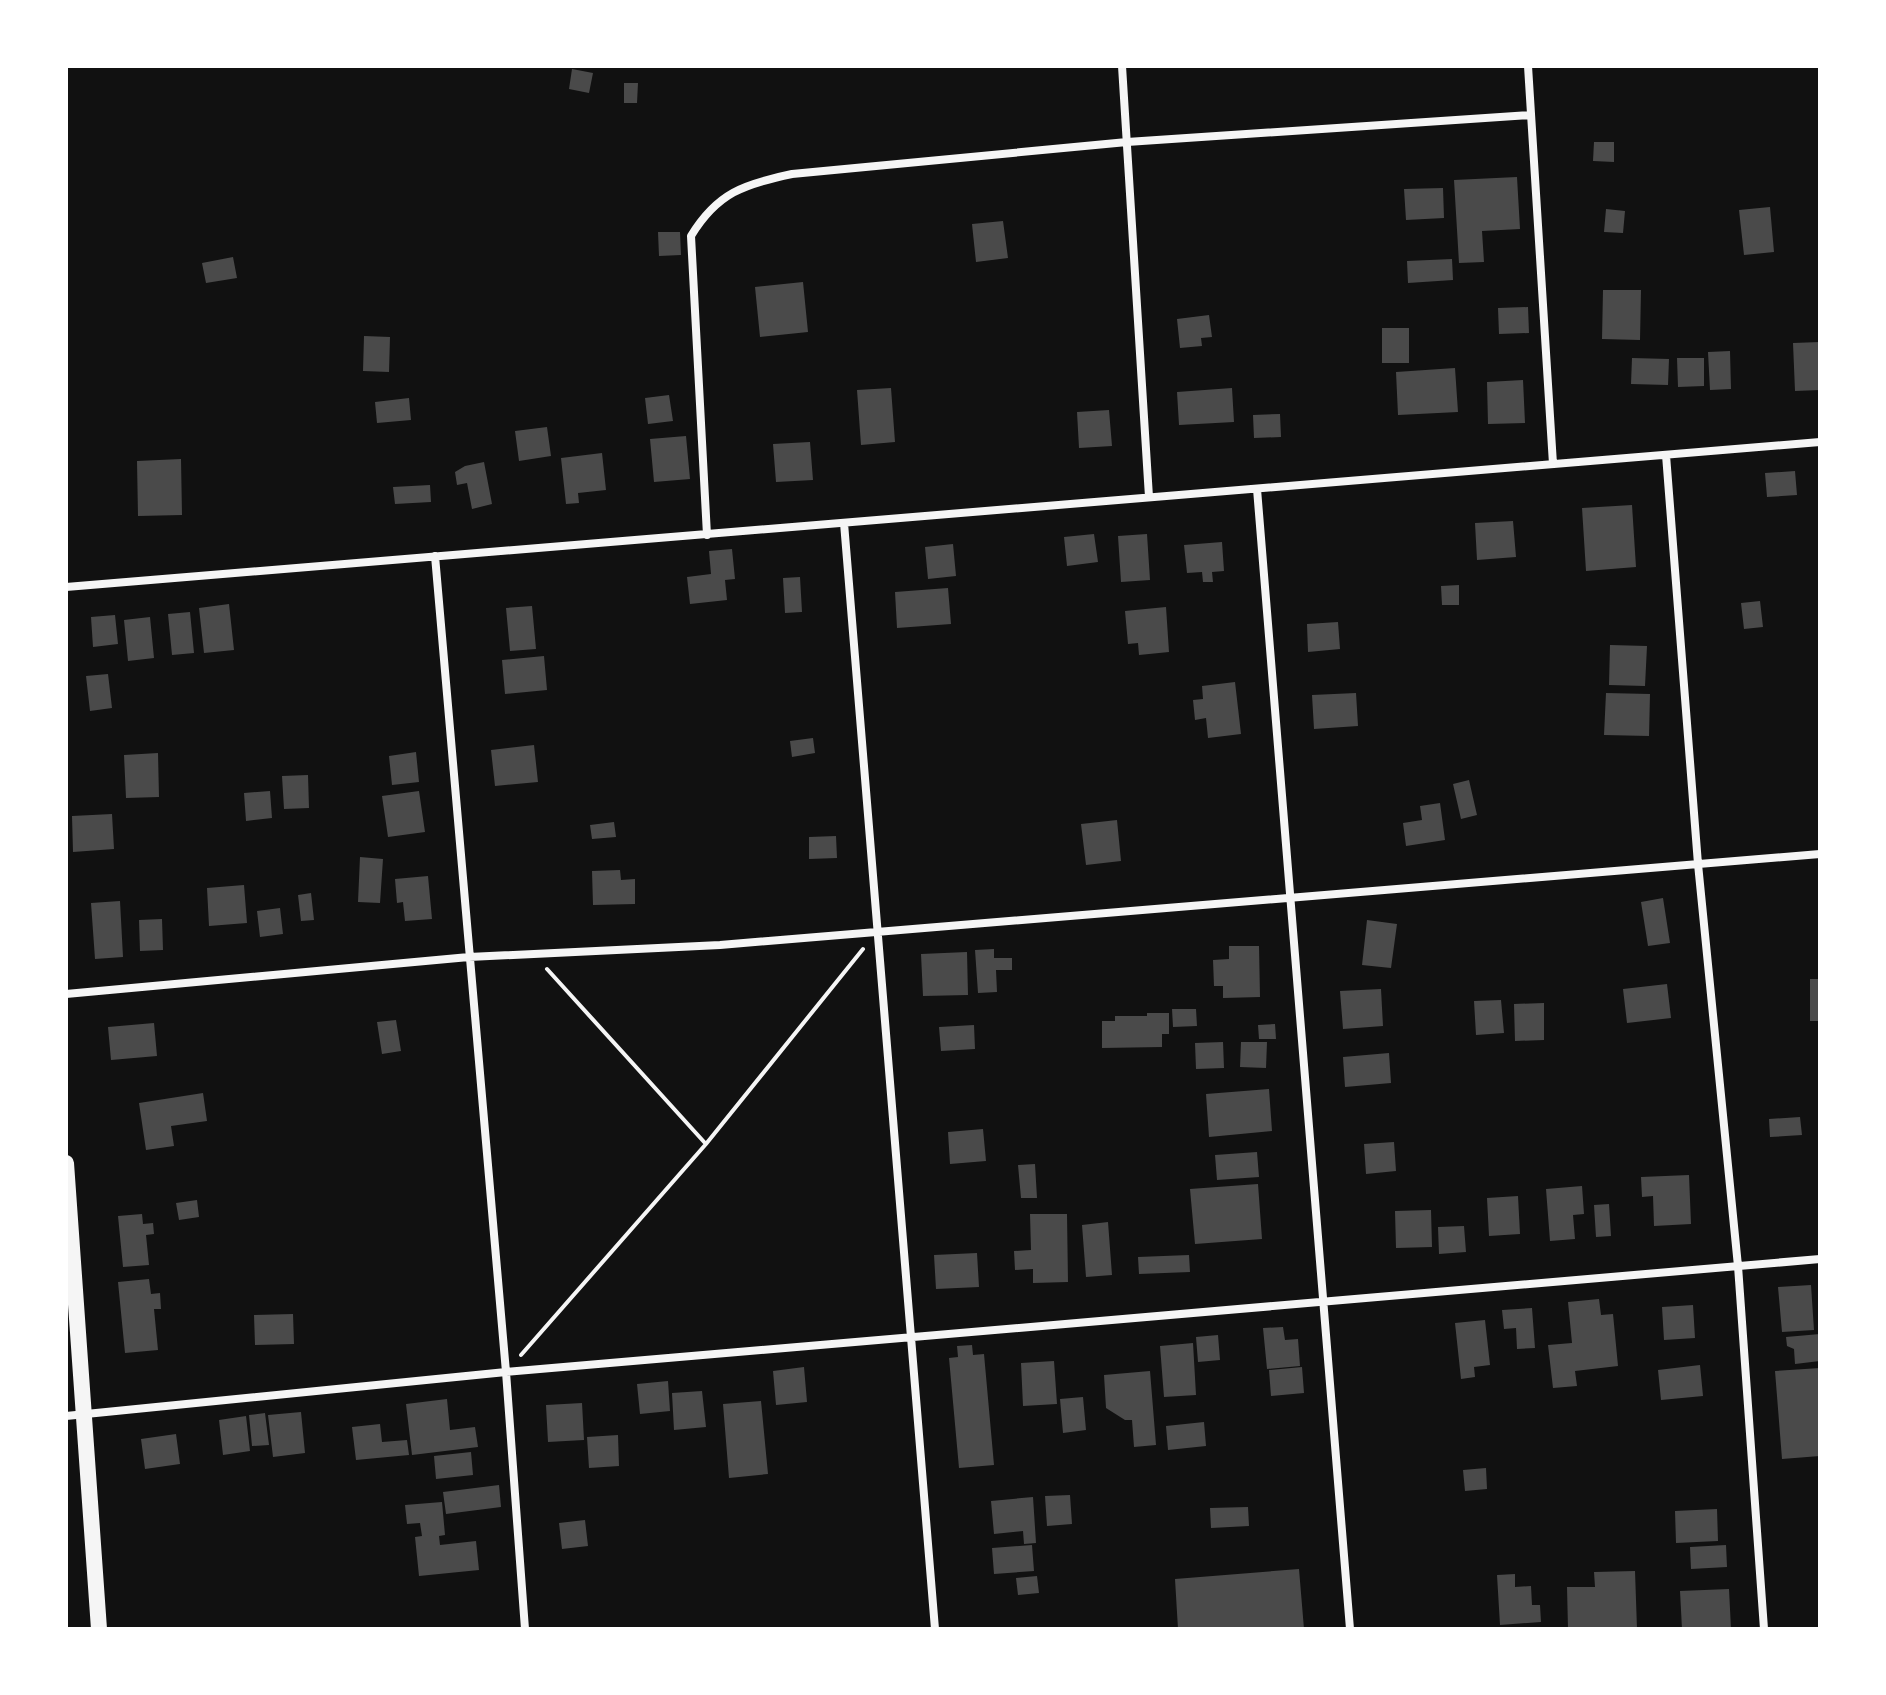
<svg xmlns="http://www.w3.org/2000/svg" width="1886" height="1695" font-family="'Space Grotesk',sans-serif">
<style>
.building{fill:#4a4a4a}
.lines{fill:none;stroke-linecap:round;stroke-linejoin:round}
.path{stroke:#f5f5f5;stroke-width:4}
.minor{stroke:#f5f5f5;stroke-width:8}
.secondary{stroke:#f5f5f5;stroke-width:16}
</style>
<rect width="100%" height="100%" fill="#111"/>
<path class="building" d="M572,69L593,73L589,93L569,89Z
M624,83H638L637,103H624Z
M1594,142H1614V162L1593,161Z
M1517,177L1520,229L1482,231L1484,262L1459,263L1454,180Z
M1443,188L1444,218L1406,220L1404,189Z
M1770,207L1774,252L1744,255L1739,210Z
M1606,209L1625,211L1623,233L1604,232Z
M1003,221L1008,258L976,262L972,224Z
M658,232H680L681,255L659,256Z
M233,257L237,278L206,283L202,263Z
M1452,259L1453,280L1408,283L1407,261Z
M803,282L808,332L760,337L755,287Z
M1603,290H1641L1640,340L1602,339Z
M1528,307L1529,333L1499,334L1498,308Z
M1209,315L1212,337L1201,338L1202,346L1180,348L1177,319Z
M1382,328H1409V363H1382Z
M364,336L390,337L389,372L363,371Z
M1820,342V390L1795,391L1793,343Z
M1730,351L1731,389L1710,390L1708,352Z
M1632,358L1669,359L1668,385L1631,384Z
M1677,358H1704V386L1678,387Z
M1455,368L1458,412L1398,415L1396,372Z
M1523,380L1525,423L1488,424L1487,382Z
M891,388L895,442L861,445L857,390Z
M1232,388L1234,422L1179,425L1177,392Z
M669,395L673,421L648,424L645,398Z
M409,398L411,420L377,423L375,402Z
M1109,410L1112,446L1079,448L1077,412Z
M1280,414L1281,437L1254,438L1253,415Z
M547,427L551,456L519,461L515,431Z
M686,436L690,479L654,482L650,439Z
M810,442L813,480L776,482L773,444Z
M602,453L606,490L578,493L579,503L566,504L561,458Z
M181,459L182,515L138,516L137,461Z
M484,462L492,504L472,509L467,483L457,485L455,472L465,466Z
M1795,471L1797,495L1767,497L1765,473Z
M430,485L431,502L395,504L393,487Z
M1632,505L1636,567L1586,571L1582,508Z
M1513,521L1516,557L1477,560L1475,523Z
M1094,534L1098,562L1067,566L1064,537Z
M1147,534L1150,580L1121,582L1118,536Z
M1222,542L1224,571L1212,572L1213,582H1203L1202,572L1187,573L1184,545Z
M953,544L956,576L928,579L925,547Z
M732,549L735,579L725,580L727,600L690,604L687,577L711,574L709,551Z
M800,577L802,612L785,613L783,578Z
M1459,585V605H1442L1441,586Z
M948,588L951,624L897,628L895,592Z
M1760,601L1763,627L1744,629L1741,603Z
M229,604L234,650L204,653L199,608Z
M532,606L536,649L510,651L506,608Z
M1166,607L1169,652L1139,655L1138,643L1128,644L1125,611Z
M190,612L194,653L172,655L168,614Z
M115,615L118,644L93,647L91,617Z
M150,617L154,658L128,661L124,620Z
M1338,622L1340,649L1308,652L1307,624Z
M1610,645L1647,646L1645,686L1609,685Z
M544,656L547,690L505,694L502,660Z
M108,674L112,708L90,711L86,676Z
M1235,682L1241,734L1208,738L1206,718L1195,720L1193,700L1203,699L1202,686Z
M1356,693L1358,726L1314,729L1312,695Z
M1606,693L1650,694L1649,736L1604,735Z
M813,738L815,753L792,757L790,741Z
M534,745L538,782L495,786L491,750Z
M416,752L419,782L392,785L389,756Z
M158,753L159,797L126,798L124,755Z
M308,775L309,808L284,809L282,776Z
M1469,780L1477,815L1461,819L1453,784Z
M270,791L272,818L246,821L244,793Z
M419,791L425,832L388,837L382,796Z
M1440,803L1445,840L1406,846L1403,823L1422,820L1420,806Z
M112,814L114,849L73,852L72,816Z
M1117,820L1121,861L1086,865L1081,824Z
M614,822L616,837L592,839L590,825Z
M836,836L837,858L809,859V837Z
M360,857L383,859L380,903L358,902Z
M620,870L621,880L635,879V904L593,905L592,871Z
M428,876L432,919L405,921L403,902L397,903L395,879Z
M244,885L247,923L209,926L207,888Z
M311,893L314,920L301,921L298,895Z
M1663,898L1670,943L1648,946L1641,902Z
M120,901L123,957L95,959L91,903Z
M280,908L283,934L260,937L257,911Z
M162,919L163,950L140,951L139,920Z
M1367,920L1397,924L1391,968L1362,965Z
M1229,946H1259L1260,997L1223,998V986H1214L1213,960L1229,959Z
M994,949V958H1012V970H996L997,992L978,993L975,950Z
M967,952L968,995L923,996L921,954Z
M1810,979H1820V1021H1810Z
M1667,984L1671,1018L1627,1023L1623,989Z
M1381,989L1383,1026L1343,1029L1340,991Z
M1501,1000L1504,1033L1476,1035L1474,1001Z
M1544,1003V1040L1515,1041L1514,1004Z
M1172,1009H1196L1197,1026L1173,1027Z
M1147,1013H1169V1034H1162V1047L1102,1048V1021H1115V1016H1147Z
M396,1020L401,1051L382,1054L377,1022Z
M154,1023L157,1056L111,1060L108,1027Z
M1275,1024L1276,1039H1259L1258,1025Z
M974,1025L975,1049L941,1051L939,1027Z
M1223,1042L1224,1068L1196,1069L1195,1043Z
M1241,1042H1267L1266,1068L1240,1067Z
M1389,1053L1391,1083L1345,1087L1343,1057Z
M1269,1089L1272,1131L1209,1137L1206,1094Z
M203,1093L207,1121L171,1126L174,1146L146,1150L139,1103Z
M1800,1117L1802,1135L1770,1137L1769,1119Z
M983,1129L986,1161L950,1164L948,1132Z
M1394,1142L1396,1171L1366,1174L1364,1144Z
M1257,1152L1259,1177L1217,1180L1215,1155Z
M1035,1164L1037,1198H1021L1018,1165Z
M1689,1175L1691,1224L1654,1226L1653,1196L1642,1197L1641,1177Z
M1258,1184L1262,1239L1195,1244L1190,1189Z
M1582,1186L1584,1214L1573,1215L1575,1239L1550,1241L1546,1189Z
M1518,1196L1520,1234L1489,1236L1487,1198Z
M197,1200L199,1217L179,1220L176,1203Z
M1609,1204L1611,1236L1596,1237L1594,1205Z
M1431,1210L1432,1247L1396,1248L1395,1211Z
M142,1214L143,1224L153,1223L154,1234L146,1235L149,1265L123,1267L118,1216Z
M1030,1214H1067L1068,1282L1033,1283V1269L1015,1270L1014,1251L1031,1250Z
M1108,1222L1112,1275L1086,1277L1082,1225Z
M1464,1226L1466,1252L1439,1254L1438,1227Z
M977,1253L979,1287L936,1289L934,1255Z
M1189,1255L1190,1272L1139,1274L1138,1257Z
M149,1279L151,1294L160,1293L161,1309H154L158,1350L125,1353L118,1282Z
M1811,1285L1814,1330L1782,1332L1778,1287Z
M1599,1299L1601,1315L1613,1314L1618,1366L1575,1371L1577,1386L1553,1388L1548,1345L1572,1343L1568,1302Z
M1693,1305L1695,1338L1664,1340L1662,1307Z
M1532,1308L1535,1348L1517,1349L1516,1328L1504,1329L1502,1310Z
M293,1314L294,1344L255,1345L254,1315Z
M1485,1320L1490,1365L1474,1367L1475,1377L1461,1379L1455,1323Z
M1283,1327L1285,1340L1298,1339L1300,1366L1267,1369L1263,1328Z
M1820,1334V1361L1795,1364L1794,1349L1787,1346L1786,1337Z
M1218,1335L1220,1360L1198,1362L1196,1337Z
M1193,1343L1196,1395L1164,1397L1160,1346Z
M972,1345L973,1355L984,1354L994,1465L959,1468L949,1358L958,1357L957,1346Z
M1054,1361L1057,1404L1023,1406L1021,1363Z
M1700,1365L1703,1396L1661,1400L1658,1370Z
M804,1367L807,1402L776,1405L773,1371Z
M1302,1367L1304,1393L1271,1396L1269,1370Z
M1820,1368V1456L1782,1459L1775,1371Z
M1150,1371L1156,1445L1134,1447L1132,1420H1125L1106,1408L1104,1375Z
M668,1381L670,1411L640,1414L637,1384Z
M702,1391L706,1427L674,1430L672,1393Z
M1083,1397L1086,1430L1063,1433L1060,1399Z
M447,1399L450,1430L475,1427L478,1447L412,1455L406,1404Z
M761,1401L768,1474L729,1478L723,1404Z
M582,1403L584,1440L548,1442L546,1405Z
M301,1412L305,1453L273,1457L268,1415Z
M265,1413L269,1445L252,1446L249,1415Z
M246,1416L250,1451L223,1455L219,1420Z
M1204,1422L1206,1446L1168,1450L1166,1426Z
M380,1424L382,1442L407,1440L409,1455L356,1460L352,1427Z
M176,1434L180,1464L145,1469L141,1439Z
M618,1435L619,1466L589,1468L587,1437Z
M471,1452L473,1475L436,1479L434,1456Z
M1486,1468L1487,1489L1465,1491L1463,1470Z
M499,1485L501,1507L446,1514L443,1492Z
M1070,1495L1072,1524L1047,1526L1045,1496Z
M1033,1497L1036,1543L1024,1544L1023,1531L994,1534L991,1501Z
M442,1502L445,1535L439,1536L440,1545L476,1541L479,1570L419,1576L415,1537L422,1536L420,1523L407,1524L405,1505Z
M1248,1507L1249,1526L1211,1528L1210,1508Z
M1717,1509L1718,1541L1676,1543L1675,1511Z
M585,1520L588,1546L562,1549L559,1523Z
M1032,1545L1034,1571L994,1574L992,1548Z
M1726,1545L1727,1567L1691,1569L1690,1547Z
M1299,1569L1304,1629H1178L1175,1579Z
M1635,1571L1637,1629H1568L1567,1587H1595L1594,1572Z
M1515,1574V1587L1531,1586L1532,1605H1540L1541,1622L1500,1625L1497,1575Z
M1037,1576L1039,1593L1018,1595L1016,1578Z
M1729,1589L1731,1629H1682L1680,1591Z"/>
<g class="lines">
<path class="path" d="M547,969L705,1143
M521,1355L706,1144L863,949"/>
<path class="minor" d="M1122,66L1149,497
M1528,66L1553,464
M1666,455L1698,864L1738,1266L1764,1629
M1257,489L1350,1629
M844,523L935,1629
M707,535L691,236C717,193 744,184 792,174L1127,142L1531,115
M435,556L506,1372L525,1629
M66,587L1820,442
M66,994L469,957L720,945L1820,854
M66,1416L506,1372L1820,1259"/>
<path class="secondary" d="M66,1163L99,1629"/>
</g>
<rect width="1886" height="1695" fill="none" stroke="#ffffff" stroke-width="136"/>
</svg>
